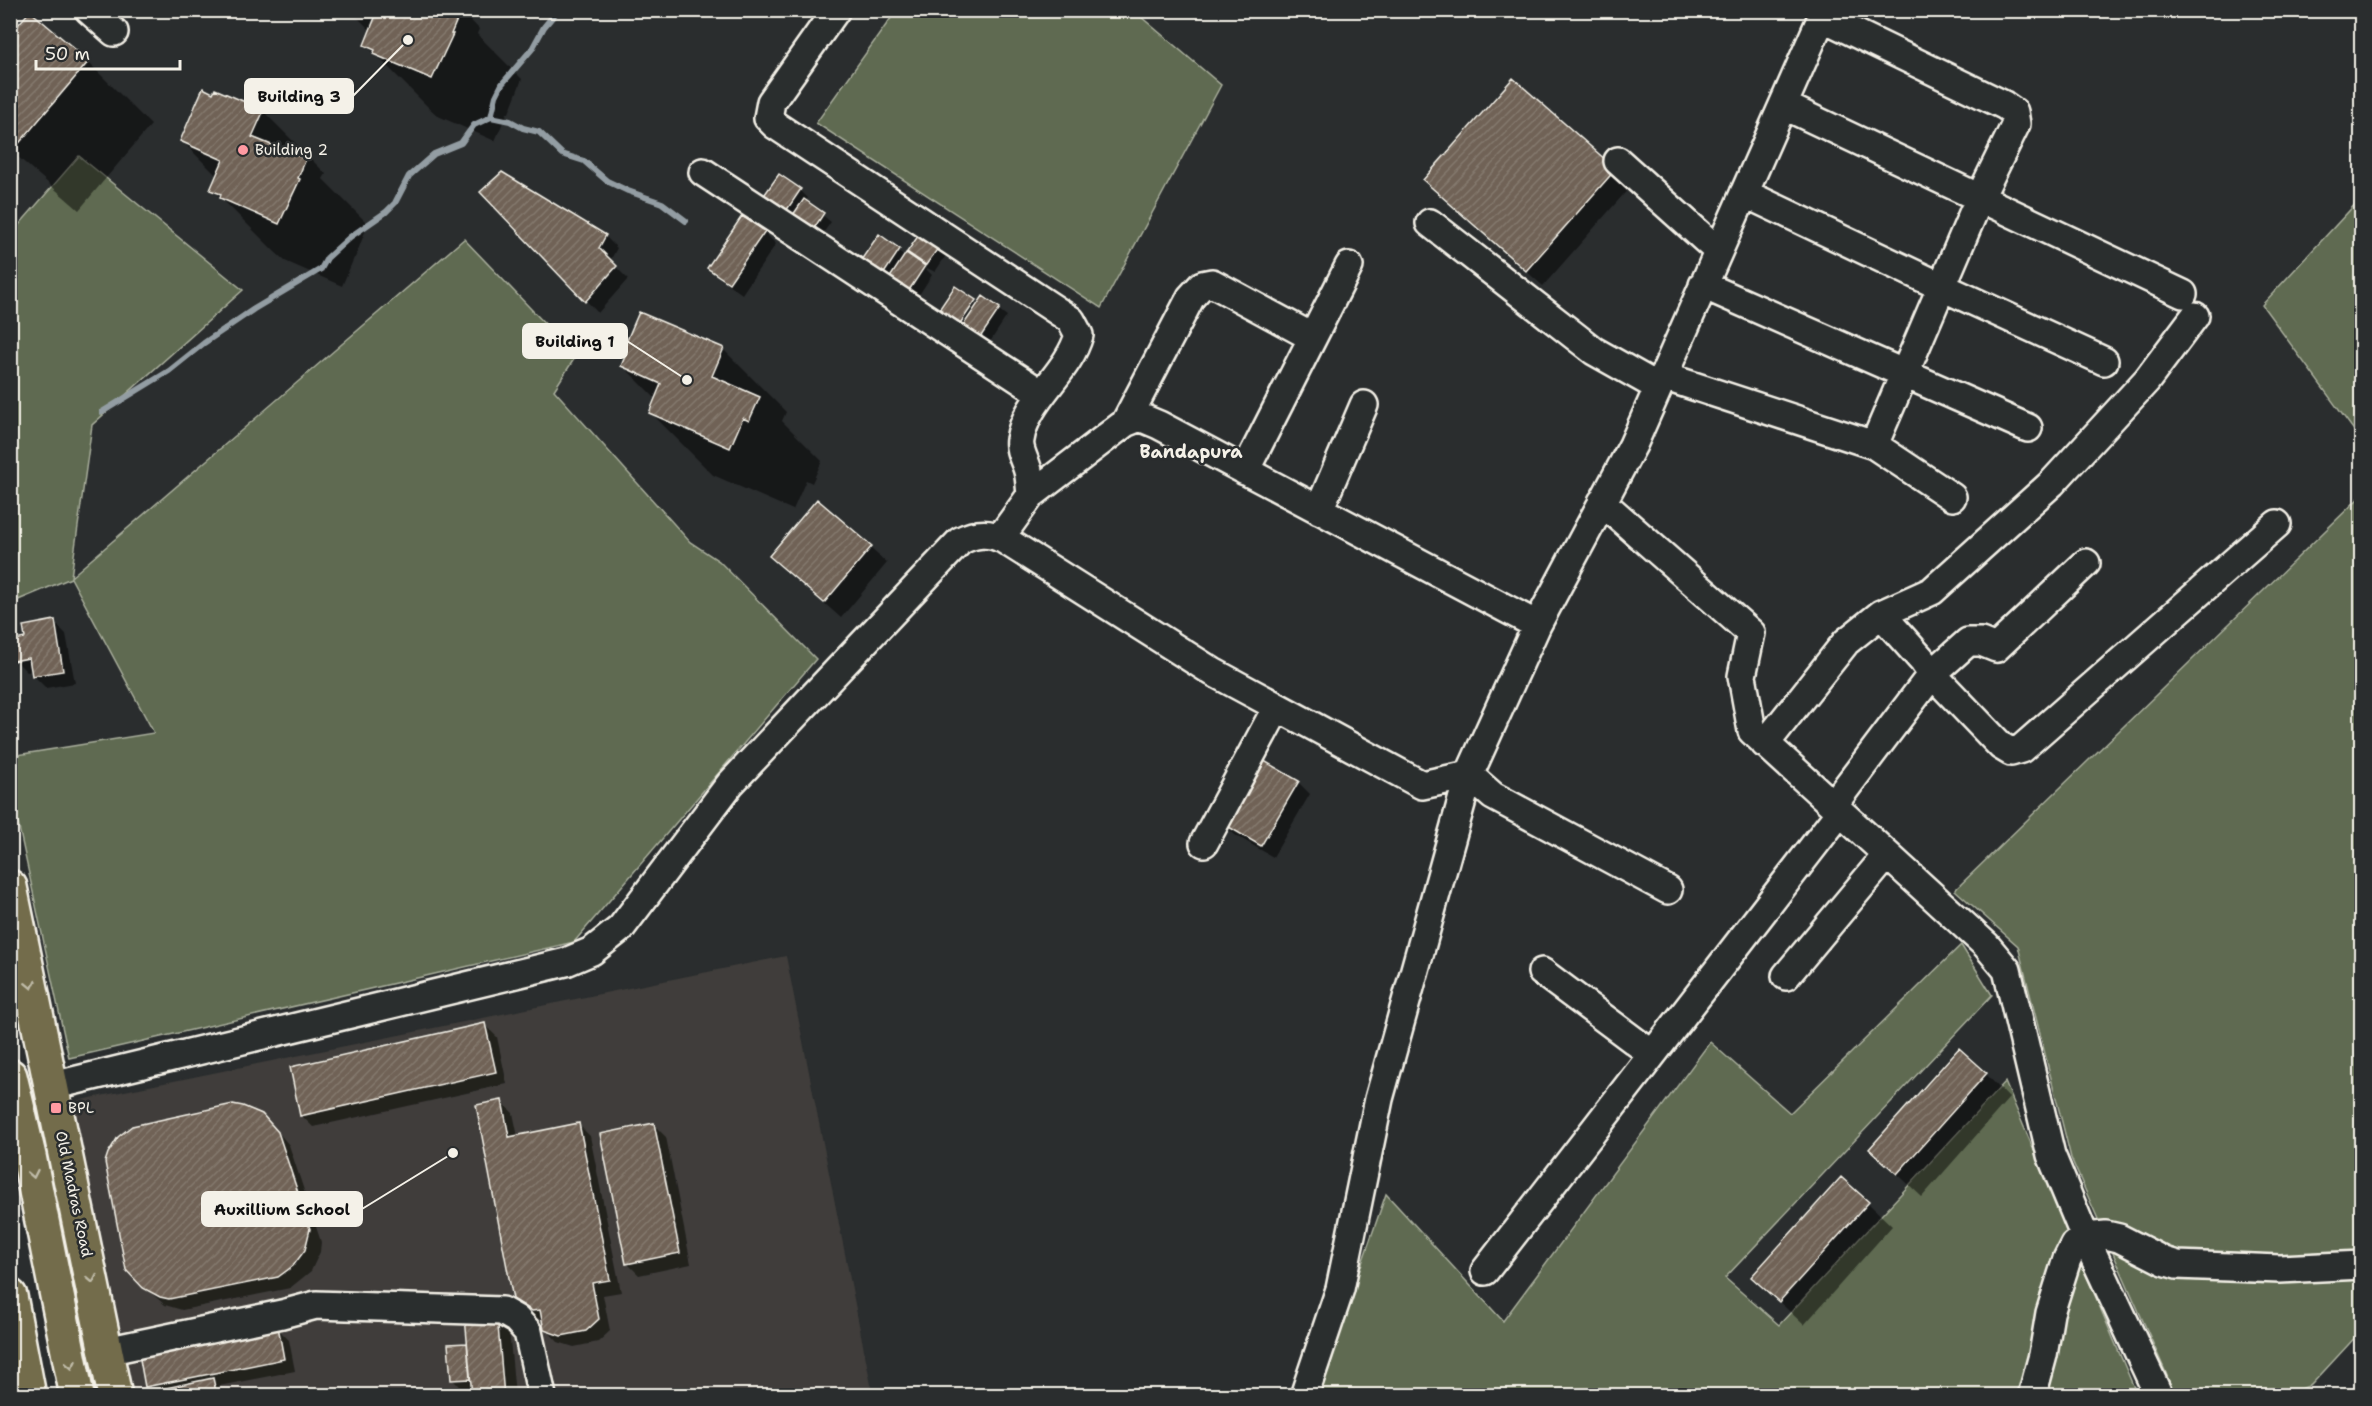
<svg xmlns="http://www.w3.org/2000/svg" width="2372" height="1406" font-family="'Shantell Sans',sans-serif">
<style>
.built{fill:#3f3d3a}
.grass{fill:#5e6a51;stroke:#a9ae9c;stroke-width:1.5}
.shadow{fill:#0007}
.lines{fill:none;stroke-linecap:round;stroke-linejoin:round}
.stream{stroke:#939da3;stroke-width:6}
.building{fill:url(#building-hatch);stroke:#f4f1e8;stroke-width:1.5}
.minor-casing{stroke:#f4f1e8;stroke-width:32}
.major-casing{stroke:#f4f1e8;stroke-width:38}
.highway-casing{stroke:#f4f1e8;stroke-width:38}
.minor{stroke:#2a2d2e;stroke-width:27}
.major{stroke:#736c4b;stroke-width:33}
.highway{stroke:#736c4b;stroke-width:33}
.oneway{stroke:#c0bca9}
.poi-dot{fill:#ff9aa2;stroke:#2a2d2e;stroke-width:2}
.labels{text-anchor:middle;stroke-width:5;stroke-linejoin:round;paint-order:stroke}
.poi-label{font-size:15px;fill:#f4f1e8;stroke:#2a2d2e;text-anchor:start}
.street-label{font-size:15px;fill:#f4f1e8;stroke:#2a2d2e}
.quarter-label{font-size:18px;font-weight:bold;fill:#f4f1e8;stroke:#2a2d2e}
.leader{fill:none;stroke:#f4f1e8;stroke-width:2}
.callout-dot{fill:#f4f1e8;stroke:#2a2d2e;stroke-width:2}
.callout{fill:#f4f1e8;stroke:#f4f1e8;stroke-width:2}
.callout-label{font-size:16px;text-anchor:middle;font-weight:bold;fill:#111}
</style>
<defs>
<pattern id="building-hatch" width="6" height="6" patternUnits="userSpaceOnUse" patternTransform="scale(1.5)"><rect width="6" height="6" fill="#6f6256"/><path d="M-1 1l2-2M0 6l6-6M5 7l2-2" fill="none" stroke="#84796e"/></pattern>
</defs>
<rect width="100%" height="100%" fill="#2a2d2e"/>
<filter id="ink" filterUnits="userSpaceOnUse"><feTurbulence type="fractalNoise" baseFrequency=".0167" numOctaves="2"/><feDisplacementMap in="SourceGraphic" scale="12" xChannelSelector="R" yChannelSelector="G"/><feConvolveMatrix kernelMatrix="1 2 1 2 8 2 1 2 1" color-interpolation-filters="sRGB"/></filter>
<g filter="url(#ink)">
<path class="built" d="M786,956L873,1395H130L71,1102Z"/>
<path class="grass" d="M896,11H1134L1221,85L1101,308L816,123Z
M79,156L243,290L92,425L71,577L464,239L576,356L554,390L690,542L719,561L816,659L574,942L69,1058L11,791V756L154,733L71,578L11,603V234Z
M2361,198V440L2262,305Z
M2361,496V1331L2311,1385L2286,1395H2174L2166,1373L2071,1158L2018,946L1955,890Z
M1961,945L1992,995L1725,1278L1779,1325L2005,1082L2137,1395L1316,1396L1386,1194L1503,1321L1710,1042L1790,1113Z"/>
<path class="shadow" d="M350,10H461L479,29L477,34L522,79L509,113H507L495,141L438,116L428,107L365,44L371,31Z
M30,13L88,62L151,125L79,210L10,150V37Z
M1513,81L1631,186L1543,286L1441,196Z
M263,111L326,174L323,179L368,224L355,258H354L342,286L285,261L275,252L212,189L217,176L182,141Z
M800,190L808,198L805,201L831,222L819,239L769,209Z
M482,192L605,236L617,248L610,261L628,279L598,313Z
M925,228L951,248L935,272L923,266L932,275L915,301L869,271L879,236L906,257L918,262L909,252Z
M764,232L776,244L742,294L721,279L709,267Z
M956,288L979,304L983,298L1007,316L986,348L946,321Z
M723,349L786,412L782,421L822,461L812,483L806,480L793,510L713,475L650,412L656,399L622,365L627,355L623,352Z
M817,501L887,563L841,618L771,556Z
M54,622L66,634L75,683L46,688L34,676L33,671L27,672L15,660L27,639Z
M1298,782L1310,794L1273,857L1235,835L1223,823Z
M485,1025L497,1037L507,1084L313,1127L301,1115Z
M1986,1074L2009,1098L1922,1197L1871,1149Z
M501,1101L513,1113L518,1137L578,1124L590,1136L621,1292L603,1295L610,1331L598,1342L574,1347L558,1342L546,1329L544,1322L527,1311L515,1299Z
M270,1123L289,1145L321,1242L320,1252L311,1271L290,1288L182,1310L165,1305L135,1279Z
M654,1125L666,1137L691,1264L639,1275L627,1263Z
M1868,1203L1892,1226L1804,1325L1753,1277Z
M497,1316L509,1328L515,1396H473V1391L465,1392L453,1380L450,1346L469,1344Z
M277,1328L289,1340L295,1371L219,1386L225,1396H156L146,1386Z"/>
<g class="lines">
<path class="stream" d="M491,117L496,96L502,84L532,49L544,27L558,10
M102,412L169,371L204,343L254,309L321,269L327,258L350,237L386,212L395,203L409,176L434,154L461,143L474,125L491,117L510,121L523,128L539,132L562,154L584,161L607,181L628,191L662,203L686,221"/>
</g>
<path class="building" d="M366,10H450L459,15L451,34H453L432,79L373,54L375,50L364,45L376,15Z
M30,11L89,61L15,148L10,144V34Z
M1513,78L1616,169L1526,271L1423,180Z
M203,88L213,93L215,89L264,110L252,137L306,159L298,178L300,179L279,224L220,198L221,194L210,190L223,160L180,141Z
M502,172L606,235L599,248L617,266L585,302L480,192Z
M779,174L801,189L782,217L760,201Z
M804,199L824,213L811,233L790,219Z
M742,216L765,231L729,283L707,268Z
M925,226L944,240L926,265L907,252Z
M879,234L900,249L881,278L859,263Z
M906,253L925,266L906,295L887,282Z
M955,286L976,300L957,328L936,314Z
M983,296L1000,308L977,342L960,330Z
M639,312L724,348L712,376L760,397L749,421L743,418L730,448L649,413L661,384L621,366L626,354L622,352Z
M817,499L872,546L824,603L769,556Z
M55,620L63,671L32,676L29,658L13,661L10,641L25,638L23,626Z
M1259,758L1299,781L1261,846L1222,823Z
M485,1023L496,1072L300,1116L290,1067Z
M1959,1048L1987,1073L1897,1174L1869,1149Z
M502,1100L509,1137L579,1123L610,1280L592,1283L599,1319L586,1331L561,1336L544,1330L540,1310L532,1311L513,1299L476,1105Z
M233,1104L243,1106L262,1114L278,1132L310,1229L305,1250L293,1266L278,1277L169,1299L160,1297L143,1288L126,1270L105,1162L108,1153L118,1137L132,1126Z
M654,1123L680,1253L626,1264L600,1134Z
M1841,1177L1869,1202L1779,1302L1751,1277Z
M497,1314L504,1396H472L465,1317Z
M278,1326L284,1359L145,1387L139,1354Z
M467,1343L470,1379L451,1380L448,1344Z
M213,1378L217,1396H162L161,1389Z"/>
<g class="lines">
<defs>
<path id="minor" d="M89,10L114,32
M836,10L771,102L768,118L775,125L1071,320L1079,335C1068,374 1026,399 1020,440C1018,450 1026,462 1028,471C1030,479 1030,487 1031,495L1000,538
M1822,17L2004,105L2014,112L2016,124L1980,197L1874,445
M1783,105L2183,294
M1618,161L1718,251
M703,172L1042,394
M1744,193L1940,286L2104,361
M1430,223L1594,351L1658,387
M1703,285L2028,428
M1663,376L1874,445L1952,497
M1125,423L1191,297L1202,285L1212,283L1312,337
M1245,471L1349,266
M1031,495L1125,423L1140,417L1159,425L1537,625
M1602,502L1751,633L1742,676L1752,731L1986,945L2007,970L2051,1155L2085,1237L2159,1396
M1319,510L1364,405
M1881,614L1923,661L1932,674L2001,746L2011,752L2021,749L2277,524
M1765,744L1846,642L1881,614L1932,591L2052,483L2147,380L2195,316
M1469,775L1493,796L1668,890
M1833,805L1932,674L1968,642H1981L1996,648L2086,563
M1204,843L1277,707
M1542,972L1652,1054
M1786,976L1887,855
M52,1086L566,962L592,951L621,928L730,784L960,541C975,533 988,532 1003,539L1213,672L1422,785L1469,775
M1485,1271L1840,812
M106,1351L282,1314L316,1305L502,1311L516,1319L528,1332L542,1396
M1304,1396L1340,1289L1379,1099L1469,775L1537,625L1633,445L1825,10
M2032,1396L2043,1355L2050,1313L2067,1259L2074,1245L2085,1237L2106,1235L2119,1238L2164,1261L2177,1265L2280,1269L2362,1265"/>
<path id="major" d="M10,887L115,1396"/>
<path id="highway" d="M10,1076L29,1156L77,1396
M10,1296L29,1396"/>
</defs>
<use href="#minor" class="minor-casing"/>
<use href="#major" class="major-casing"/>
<use href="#highway" class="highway-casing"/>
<use href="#minor" class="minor"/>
<use href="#major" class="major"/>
<use href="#highway" class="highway"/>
</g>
<defs><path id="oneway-chevron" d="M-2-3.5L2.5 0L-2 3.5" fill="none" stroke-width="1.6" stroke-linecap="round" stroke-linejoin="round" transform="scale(1.5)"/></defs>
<g class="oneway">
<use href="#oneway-chevron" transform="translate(31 985) rotate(78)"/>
<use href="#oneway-chevron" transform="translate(33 1174) rotate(79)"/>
<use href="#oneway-chevron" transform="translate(92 1279) rotate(79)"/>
<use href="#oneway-chevron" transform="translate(71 1365) rotate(79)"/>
</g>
</g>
<g class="poi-dot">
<circle cx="243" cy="150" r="6"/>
<rect x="50" y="1102" width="12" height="12" rx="3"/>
</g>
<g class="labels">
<g class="poi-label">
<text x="255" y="155">Building 2</text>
<text x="68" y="1113">BPL</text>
</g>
<g class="street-label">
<text transform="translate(74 1194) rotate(78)" y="5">Old Madras Road</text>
</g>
<g class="quarter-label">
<text x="1191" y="458">Bandapura</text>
</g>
</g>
<path class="leader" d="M408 40L353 96M687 380L627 341M453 1153L362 1209"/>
<g class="callout-dot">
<circle cx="408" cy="40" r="6"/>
<circle cx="687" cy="380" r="6"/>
<circle cx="453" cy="1153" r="6"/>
</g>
<g class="callout">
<rect x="245" y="79" width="108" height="34" rx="6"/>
<rect x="523" y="324" width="104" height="34" rx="6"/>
<rect x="202" y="1192" width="160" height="34" rx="6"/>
</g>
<g class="callout-label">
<text x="299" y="102">Building 3</text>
<text x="575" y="347">Building 1</text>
<text x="282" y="1215">Auxillium School</text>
</g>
<rect width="2372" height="1406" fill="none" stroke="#2a2d2e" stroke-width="36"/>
<rect x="18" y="18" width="2336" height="1370" fill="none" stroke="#f4f1e8" stroke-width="2" filter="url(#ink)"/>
<path d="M36 60v9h144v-9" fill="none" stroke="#f4f1e8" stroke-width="3"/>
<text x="45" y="60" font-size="18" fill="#f4f1e8" stroke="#2a2d2e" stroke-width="4.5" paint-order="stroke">50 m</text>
</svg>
